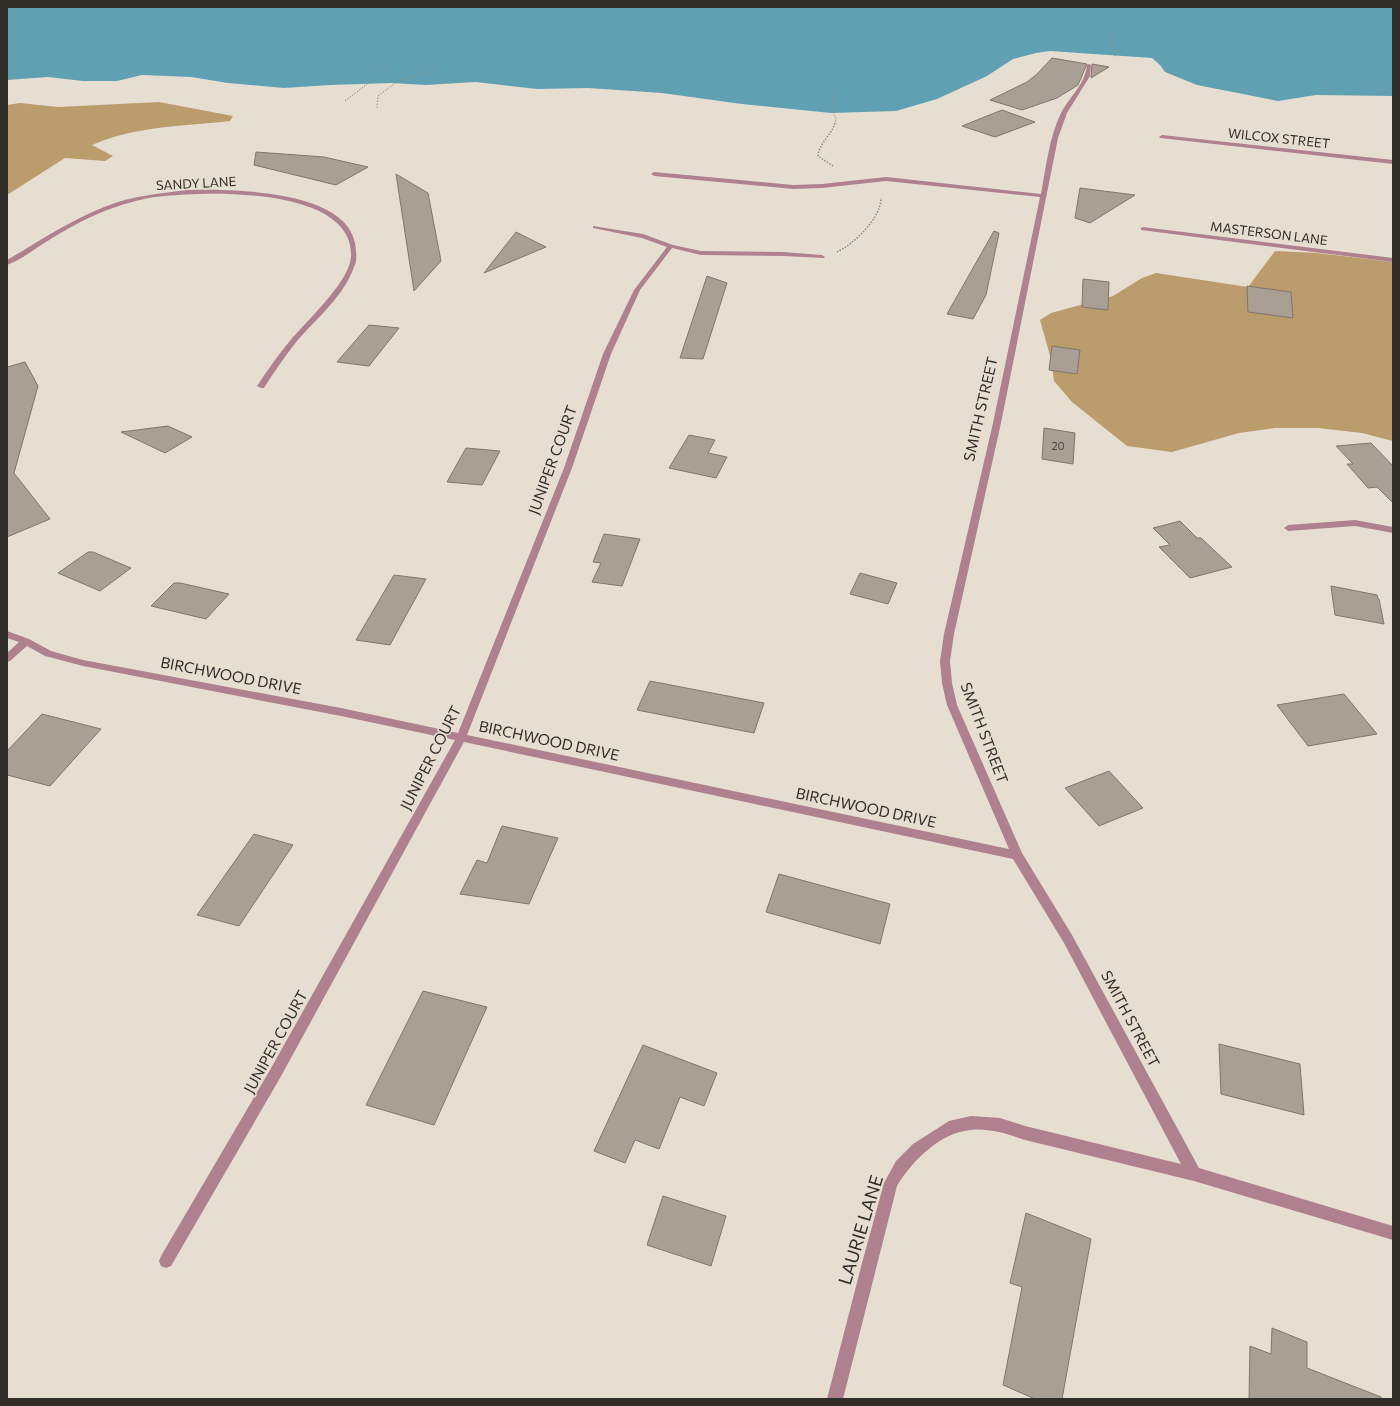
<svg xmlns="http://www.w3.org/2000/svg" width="1400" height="1406" font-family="Commissioner,sans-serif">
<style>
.forest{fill:#ba9c6d}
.water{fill:#5fa1b3}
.building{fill:#aa9f94;stroke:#80766c}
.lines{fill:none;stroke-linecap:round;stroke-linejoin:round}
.path-far1{stroke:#908981;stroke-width:1;stroke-dasharray:1.5 1.5;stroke-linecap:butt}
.path{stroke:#908981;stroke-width:1.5;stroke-dasharray:1.5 1.5;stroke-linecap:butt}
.minor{fill:#af818e;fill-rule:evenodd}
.labels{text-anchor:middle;stroke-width:3;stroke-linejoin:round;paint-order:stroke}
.far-number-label{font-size:11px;fill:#4f4a44}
.far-street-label{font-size:13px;fill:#312e29;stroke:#e7ded2}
.street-label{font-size:15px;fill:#312e29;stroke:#e7ded2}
.near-street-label{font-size:18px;fill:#312e29;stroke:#e7ded2}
</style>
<rect width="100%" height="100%" fill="#e7ded2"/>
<path class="forest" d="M159,102L233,116L230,121C185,126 134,126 92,145L113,156L105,161L65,158L7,195V105L20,103L58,107Z
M1275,251L1317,253L1393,262V441L1362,433L1318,428H1275L1239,433L1172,452L1127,446L1072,402L1054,381L1051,359L1040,320L1051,313L1113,296L1142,278L1156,273L1248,287Z"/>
<path class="water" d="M7,7H1393V96L1316,95L1278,101L1197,85L1165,72L1160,65L1152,58L1050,51L1036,53L1013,59L987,76L937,99L896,111L831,113L742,104L662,93L588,88L537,89L476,82L426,85L391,83L330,85L284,88L228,83L191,77L142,75L117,81H83L48,77L7,80Z"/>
<path class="building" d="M1052,58L1087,64L1078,85L1057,98L1022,110L990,100L1027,82L1037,74Z
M1092,64L1109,67L1091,78Z
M1002,110L1035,122L995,137L962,126Z
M256,152L324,157L368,167L336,185L254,165Z
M396,174L428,193L441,261L414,291Z
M1080,188L1135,195L1090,223L1075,218Z
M994,231L999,233L986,295L973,319L947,314Z
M516,232L546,247L484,273Z
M707,276L727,283L703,359L680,358Z
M1083,279L1109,282L1108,310L1082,307Z
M1247,286L1291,292L1293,318L1248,312Z
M369,325L399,328L369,366L337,362Z
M1052,346L1080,350L1077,374L1049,370Z
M25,362L38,386L14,473L50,519L7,537V367Z
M168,426L192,437L165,453L121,432Z
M1044,428L1075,433L1073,464L1042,459Z
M689,435L715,440L708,453L727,457L716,478L669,468Z
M1371,443L1393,466V503L1377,487L1368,488L1347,464H1353L1336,446Z
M466,448L500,451L482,485L447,482Z
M1180,521L1197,538H1201L1232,567L1190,578L1159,547L1170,545L1153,528Z
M604,534L640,539L622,586L592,582L601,563L593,562Z
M88,552H93L131,568L100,591L58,573Z
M860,573L897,583L888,604L850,594Z
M394,575L426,579L390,645L356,640Z
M174,583H180L229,594L206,619L151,606Z
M1331,586L1377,595L1378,599H1379L1384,624L1335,615Z
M650,681L764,703L754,733L637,710Z
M1344,694L1377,734L1308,746L1277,705Z
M42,714L101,729L50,786L7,775V751Z
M1109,771L1143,808L1099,826L1065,788Z
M502,826L558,838L529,904L460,894L477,860L487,863Z
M254,834L293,845L239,926L197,915Z
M779,874L890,904L880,944L766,912Z
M423,991L487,1007L434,1125L366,1105Z
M1219,1044L1300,1064L1304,1115L1221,1094Z
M643,1045L717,1073L704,1106L680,1097L659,1149L635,1140L625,1163L594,1151Z
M663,1196L726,1216L711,1266L647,1245Z
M1026,1213L1091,1239L1062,1399H1035L1003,1385L1022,1287L1010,1283Z
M1272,1328L1307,1342V1368L1381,1397V1399H1249L1250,1346L1271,1354Z"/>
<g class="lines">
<path class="path-far1" d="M1112,31L1115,57
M1371,78L1390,96
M1319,79L1337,95
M834,91V115L836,118L835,124
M345,101L397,61
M377,108L378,96L398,81L429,72L445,57"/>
<path class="path" d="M833,166L818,156C819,143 831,136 835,123
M837,252C854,244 881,218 881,198"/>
<path class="minor" d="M1089,64L1091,65L1090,76L1067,113L1058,138L1001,423L954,634L950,661L952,683L957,705L1022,853L1072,935L1199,1168L1393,1226V1240L1194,1181L1025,1140C1008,1134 989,1128 971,1130C941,1132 912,1161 897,1186L843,1399H827L862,1263L884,1183L896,1161L913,1144L949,1121L971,1116L1000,1118L1025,1126L1181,1164L1064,943L1013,859L464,742L280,1078L171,1266L166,1268L161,1266L159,1261L161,1256L270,1070L455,740L341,716L83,666L45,656L27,646L10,661L7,662V653L19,642L7,638V631L29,639L51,651L83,660L341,708L458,733L564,468L603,354L634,290L667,247L642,238L593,228V226L643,234L673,245L701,251L783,252L822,255L825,257L824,258L783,256L701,255L672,248L640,290L611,354L572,468L467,735L1009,849L947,705L942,683L940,661L944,634L993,423L1040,197L886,181L822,188L793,189L654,176L651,174L654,172L793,185L822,184L886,177L1041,194C1046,167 1049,138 1061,113C1070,96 1085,85 1087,65Z
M1162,135L1393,160V164L1160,138L1159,137Z
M187,190C229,189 345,189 355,243C356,252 358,259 354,267C344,296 317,318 297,341C285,356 274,372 264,388H261L257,386C267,371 277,356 289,342C305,322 349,283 351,257C355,188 212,191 166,196C149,197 133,201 116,207C91,215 68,228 46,242C34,249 21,260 7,265V260C43,239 78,215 118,202C141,195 164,193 187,190Z
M1143,227L1393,258V262L1141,230V228Z
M1355,520L1393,527V533L1355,526L1288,531L1284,528L1288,525Z"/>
</g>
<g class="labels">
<g class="far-number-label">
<text x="1058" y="450">20</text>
</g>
<g class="far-street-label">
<text transform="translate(1279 138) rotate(6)" y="5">WILCOX STREET</text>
<text transform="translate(196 183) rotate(-3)" y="5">SANDY LANE</text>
<text transform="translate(1269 233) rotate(7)" y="5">MASTERSON LANE</text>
</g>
<g class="street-label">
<text transform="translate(981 409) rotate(-77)" y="5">SMITH STREET</text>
<text transform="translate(553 460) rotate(-70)" y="5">JUNIPER COURT</text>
<text transform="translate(231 676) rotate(11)" y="5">BIRCHWOOD DRIVE</text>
<text transform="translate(984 733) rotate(69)" y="5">SMITH STREET</text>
<text transform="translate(549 741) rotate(12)" y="5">BIRCHWOOD DRIVE</text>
<text transform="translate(431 758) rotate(-63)" y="5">JUNIPER COURT</text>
<text transform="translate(866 808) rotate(12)" y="5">BIRCHWOOD DRIVE</text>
<text transform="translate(1130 1019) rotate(62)" y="5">SMITH STREET</text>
<text transform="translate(276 1042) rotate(-61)" y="5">JUNIPER COURT</text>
</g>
<g class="near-street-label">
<text transform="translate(861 1230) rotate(-73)" y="6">LAURIE LANE</text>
</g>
</g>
<rect width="1400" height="1406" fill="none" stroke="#312e29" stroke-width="16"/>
</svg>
